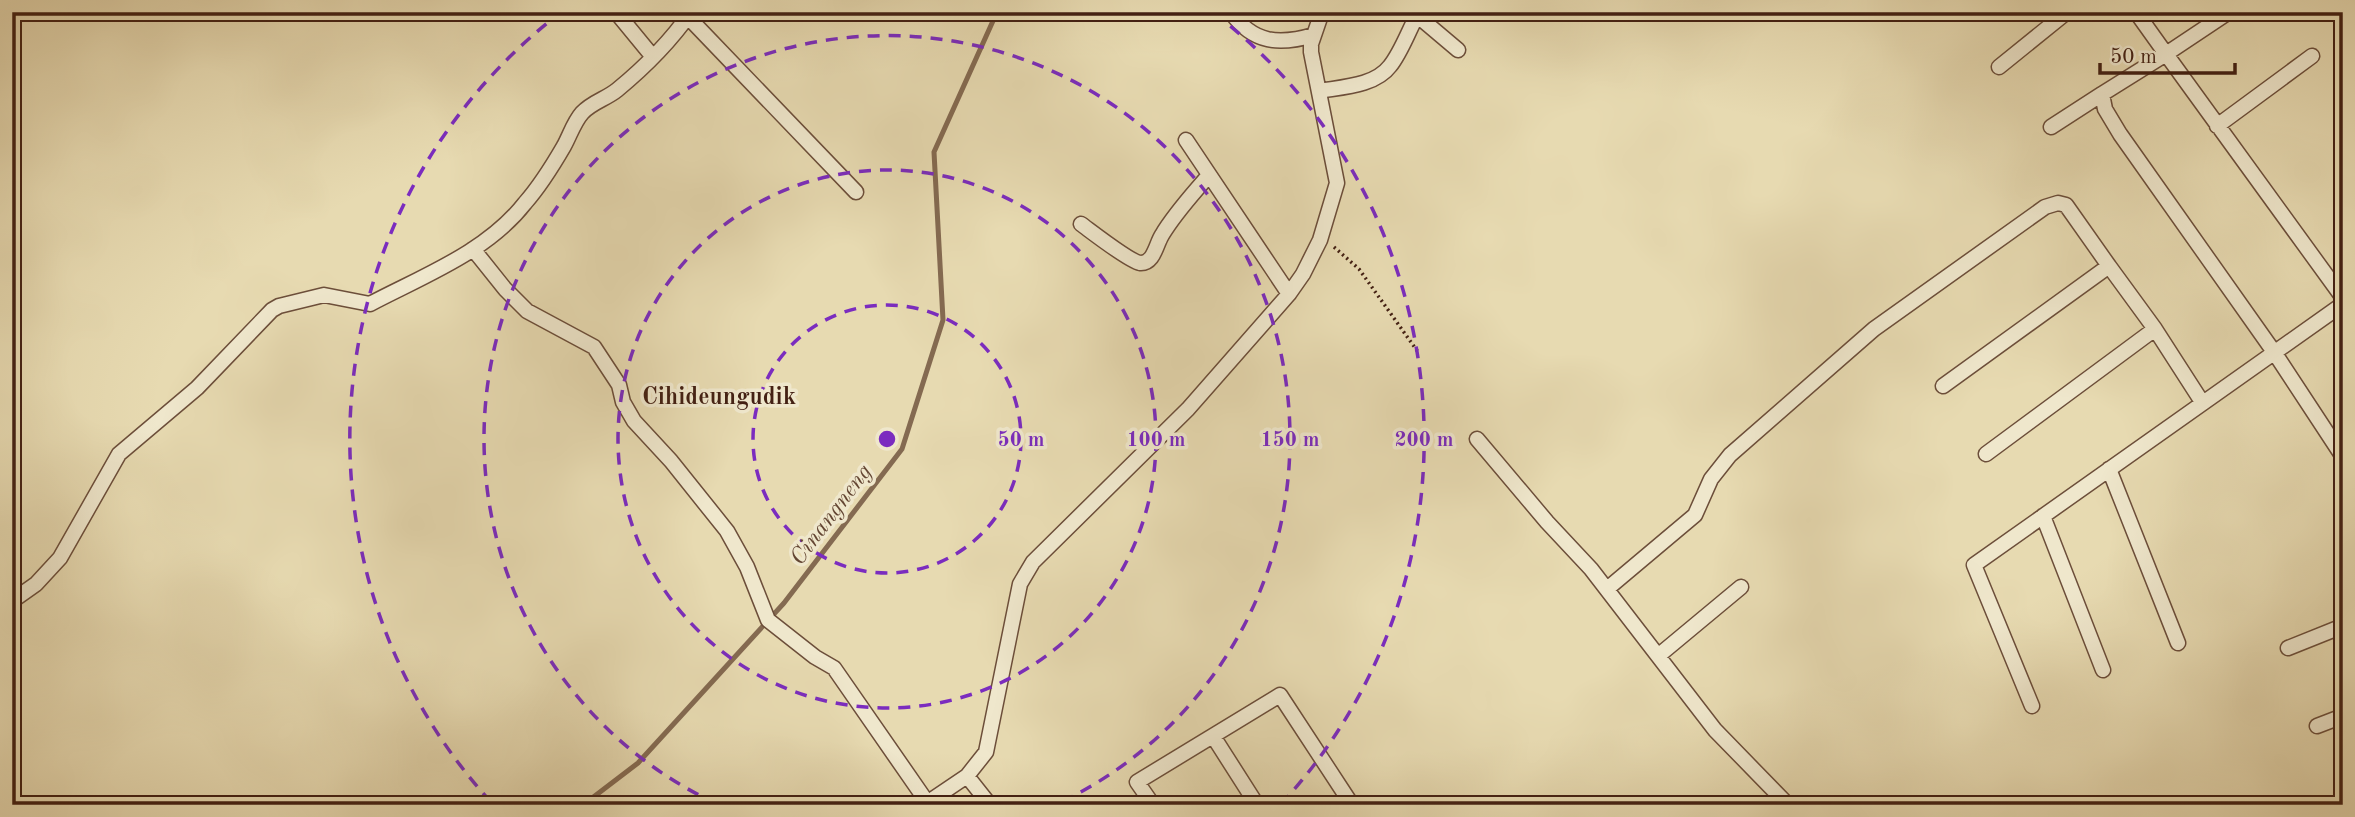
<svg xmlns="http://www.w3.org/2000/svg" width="2355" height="817" font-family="'Old Standard TT',serif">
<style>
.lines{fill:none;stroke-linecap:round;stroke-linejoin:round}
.stream{stroke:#846a51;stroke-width:5}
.minor-casing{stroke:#6c4e3a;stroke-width:17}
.path{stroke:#432013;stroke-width:3.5;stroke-dasharray:2 3.5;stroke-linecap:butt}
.minor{stroke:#efe7cc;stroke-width:14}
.ring{fill:none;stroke:#7b2cbf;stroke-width:3.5;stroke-dasharray:12 9}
.labels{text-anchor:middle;stroke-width:7;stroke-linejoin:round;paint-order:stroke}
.water-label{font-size:23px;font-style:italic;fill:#634532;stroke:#efe7cc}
.quarter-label{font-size:24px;font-weight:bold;fill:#432013;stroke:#efe7cc}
.centre{fill:#7b2cbf;stroke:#efe7cc;stroke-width:3.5}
.ring-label{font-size:21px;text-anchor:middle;font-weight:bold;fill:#7b2cbf;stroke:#efe7cc;stroke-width:7;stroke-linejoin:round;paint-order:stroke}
</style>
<rect width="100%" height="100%" fill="#e7dab1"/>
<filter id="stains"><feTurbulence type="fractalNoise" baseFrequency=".00286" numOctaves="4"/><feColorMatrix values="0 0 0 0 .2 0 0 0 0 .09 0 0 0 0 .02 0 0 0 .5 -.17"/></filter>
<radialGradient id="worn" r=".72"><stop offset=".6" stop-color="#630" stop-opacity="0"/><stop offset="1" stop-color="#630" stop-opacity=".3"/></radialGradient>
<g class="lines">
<path class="stream" d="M583,805L638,763L784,603L902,449L943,320L934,152L997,12"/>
<defs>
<path id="minor" d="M616,12L653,57
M1231,12C1253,44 1280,45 1314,35
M1413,12L1458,50
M2136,12L2166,54L2229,12
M688,17L856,192
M1999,67L2067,12
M1319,91C1342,87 1375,86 1390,66C1402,51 1409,29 1419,12
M2217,126L2312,56
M2051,127L2102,94
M1186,140L1289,294
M1081,224C1092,232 1129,261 1140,263C1154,264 1156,244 1162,235C1175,213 1193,194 1209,175
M473,249L505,289L527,311L594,347L619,385L623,402L634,421L671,461L727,531L747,567L768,620L815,657L834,668L927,802
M2343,298L2166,54L2102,94L2105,109L2120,134L2274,352L2343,457
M1943,386L2109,266L2155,329L2202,402
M1477,439L1547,522L1591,569L1715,730L1788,805
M1986,454L2155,329
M2109,469L2178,643
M2043,516L2103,670
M1607,589L1695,515L1711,479L1730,455L1874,329L2045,207L2058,203L2066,205L2109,266
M12,601L36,584L60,558L119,454L197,388L272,310L279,306L324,295L370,304C423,276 487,252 525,203C540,186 553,165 564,146C570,135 574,122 582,113C592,102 606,99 617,90C645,67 670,42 691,12
M2288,648L2343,626
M1658,656L1741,587
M2032,706L1974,565L2343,304
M2317,726L2343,716
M1213,736L1257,805
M967,776L990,805
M924,805L967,776L986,752L1020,584L1033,562L1188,409L1289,294L1303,274L1320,240L1337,183L1311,52V44L1322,12
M1153,805L1137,782L1280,695L1352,805"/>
</defs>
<use href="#minor" class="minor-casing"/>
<path class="path" d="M1334,247L1359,269L1418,352"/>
<use href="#minor" class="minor"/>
</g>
<g class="ring">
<circle cx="887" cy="439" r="134"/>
<circle cx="887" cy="439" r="269"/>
<path d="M717 804A403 403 0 1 1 1057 804"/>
<path d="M491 802A537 537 0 0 1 560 13M1214 13A537 537 0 0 1 1283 802"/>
</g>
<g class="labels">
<g class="water-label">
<text transform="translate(830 514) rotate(-53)" y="8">Cinangneng</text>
</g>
<g class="quarter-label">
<text x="719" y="404">Cihideungudik</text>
</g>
</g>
<circle cx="887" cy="439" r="10" class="centre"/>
<g class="ring-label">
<text x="1021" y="446">50 m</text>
<text x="1156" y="446">100 m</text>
<text x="1290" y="446">150 m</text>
<text x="1424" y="446">200 m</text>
</g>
<rect width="2355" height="817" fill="none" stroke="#e7dab1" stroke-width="42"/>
<rect x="14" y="14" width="2327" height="789" fill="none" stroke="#432013" stroke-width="3.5"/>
<rect x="21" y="21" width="2313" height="775" fill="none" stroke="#432013" stroke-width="2"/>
<path d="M2100 63v10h135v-10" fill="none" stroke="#432013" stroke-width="3.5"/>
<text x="2110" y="63" font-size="21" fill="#432013" stroke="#efe7cc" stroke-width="5" paint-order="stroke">50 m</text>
<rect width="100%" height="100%" filter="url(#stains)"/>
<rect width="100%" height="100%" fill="url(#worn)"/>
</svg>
